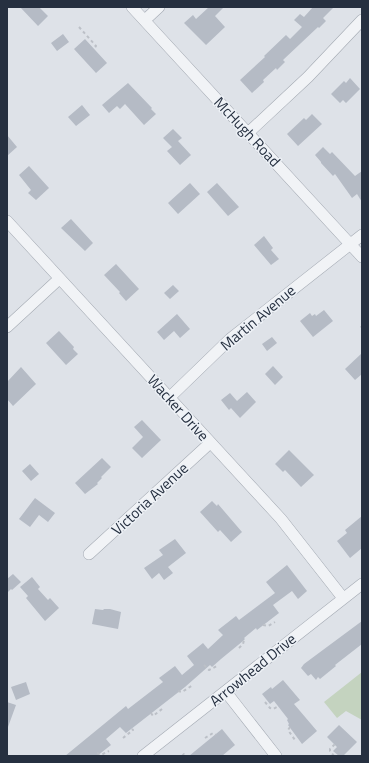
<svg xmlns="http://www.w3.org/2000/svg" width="369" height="763" font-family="'Titillium Web',sans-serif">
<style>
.green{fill:#c4d3bf}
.building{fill:#b5bbc5}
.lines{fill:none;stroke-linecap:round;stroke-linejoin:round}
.minor-casing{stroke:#a3a9b2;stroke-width:12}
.path{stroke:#bcc0c7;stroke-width:2;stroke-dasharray:3 3;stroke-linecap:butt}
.minor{stroke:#f1f3f6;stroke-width:11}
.labels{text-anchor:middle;stroke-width:3;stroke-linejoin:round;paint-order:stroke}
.street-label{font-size:15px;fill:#263040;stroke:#edf1f6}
</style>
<rect width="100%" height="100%" fill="#dee2e8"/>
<path class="green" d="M362,672V720L346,711L337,718L324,702Z"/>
<path class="building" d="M20,7H39L48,16L38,26Z
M209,7H224L215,16L225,27L206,45L184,23L193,15L196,19Z
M313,7H334L323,18L326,21L319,28L318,27L283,60L285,62L277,70L276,68L263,80L264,82L252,93L240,80L265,57L264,56L286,35L290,39L302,27L294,20L300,14L304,17Z
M63,34L69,42L57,51L51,43Z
M85,39L107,63L96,73L74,49Z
M350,78L360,89L346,103L343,100L340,103L331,94L344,81L346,83Z
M128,83L152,108L151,109L156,114L144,125L125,104L120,109L117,106L109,113L102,105Z
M82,105L90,115L76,126L68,117Z
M312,114L322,124L298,146L287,134L304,118L306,120Z
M173,129L182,138L178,141L191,155L180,165L167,151L172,147L163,138Z
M7,135L17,147L7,156Z
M323,147L330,154L332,152L355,176L362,171V202L357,194L352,198L335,174L333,176L321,163V162L315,155Z
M29,166L49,188L36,200L28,193L31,190L19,175Z
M190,183L200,194L178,214L168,203Z
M217,183L239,207L228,216L207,192Z
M71,219L93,243L85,251L61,228Z
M264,236L273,248L271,250L279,259L271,265L254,245Z
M116,264L139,289L126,301L119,293L120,292L104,275Z
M173,285L179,291L170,299L164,293Z
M324,310L333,321L313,337L300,321L310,313L312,316L315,314L316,316Z
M177,314L190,329L180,338L174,331L164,340L157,332Z
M59,331L74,347L73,349L78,354L66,365L46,343Z
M272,337L277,343L267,351L262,344Z
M362,353V374L355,380L345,369Z
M273,366L283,377L275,385L265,374Z
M21,367L36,384L13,406L7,399V382Z
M247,392L256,402L240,418L231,408L229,410L221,400L230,393L237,401Z
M142,420L161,440L142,458L132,448L143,437L134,427Z
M289,450L314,475L301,487L285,470L283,472L275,464Z
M102,458L111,467L101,477L102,478L97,483L98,484L85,494L75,483Z
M30,464L39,474L31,481L22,471Z
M35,498L55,513L48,522L39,515L30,527L19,519Z
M212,501L217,506L218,504L242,532L231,542L220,530L218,532L200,512Z
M362,516V548L350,558L337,541L347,533L345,530Z
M175,539L186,553L168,567L173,573L164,580L159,573L152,579L144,568L163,555L159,550Z
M287,565L307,591L298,599L292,591L273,605L279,613L257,630L256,628L244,638L245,639L243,641L221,659L212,667L210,665L185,687L126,733L120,727L106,739L111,745L97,756H65L126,706L128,709L163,682L159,678L175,666L182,675L194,665L187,656L203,643L208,649L223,635L218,630L236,616L239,620L275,593L266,582Z
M13,574L21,582L12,590L11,589L7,593V579Z
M32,577L40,587L38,589L48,600L50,598L59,608L45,621L26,598L28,596L20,587Z
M95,609L103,610L104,609H110L121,612L118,629L92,624Z
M362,621V644L335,665L336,666L320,679L318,677L316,680L311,674L308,676L301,668L304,664Z
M283,680L300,700L294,704L317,731L302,744L288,725L289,724L287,720L288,719L274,701L270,704L262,694L271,687L272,689Z
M26,682L30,694L16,700L11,687Z
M7,702L16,705L8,727H7Z
M339,725L357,742L343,756H339L333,751L337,747L327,737Z
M222,729L235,745L222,756H189Z"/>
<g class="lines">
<defs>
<path id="minor" d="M132,7L362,257
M145,20L159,7
M248,133L308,77L362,20
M7,221L281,519L343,598
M7,327L59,279
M169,398L230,339L362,235
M89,554L210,443
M226,692L276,756
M143,756L362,584"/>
</defs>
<use href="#minor" class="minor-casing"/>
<path class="path" d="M79,27L96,46L94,49
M361,326L362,328
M263,625L268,626L275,622
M239,648L243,644L244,640
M204,665L209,670L217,666
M178,691L182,692L193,685
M265,702L270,708L273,709L279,706
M151,713L153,716L162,709
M290,727L288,730L295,740
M123,738L133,730L132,729
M205,738L213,733L216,735
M97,753L101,755L109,751
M182,756L184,754L186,756
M334,756L330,751V749L335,744"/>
<use href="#minor" class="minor"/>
</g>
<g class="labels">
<g class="street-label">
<text transform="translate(247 132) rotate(47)" y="5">McHugh Road</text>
<text transform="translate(258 318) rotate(-40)" y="5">Martin Avenue</text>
<text transform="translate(178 408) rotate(48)" y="5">Wacker Drive</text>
<text transform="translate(150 499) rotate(-43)" y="5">Victoria Avenue</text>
<text transform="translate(253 670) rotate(-39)" y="5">Arrowhead Drive</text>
</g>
</g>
<rect width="369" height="763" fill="none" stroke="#263040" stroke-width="16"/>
</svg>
